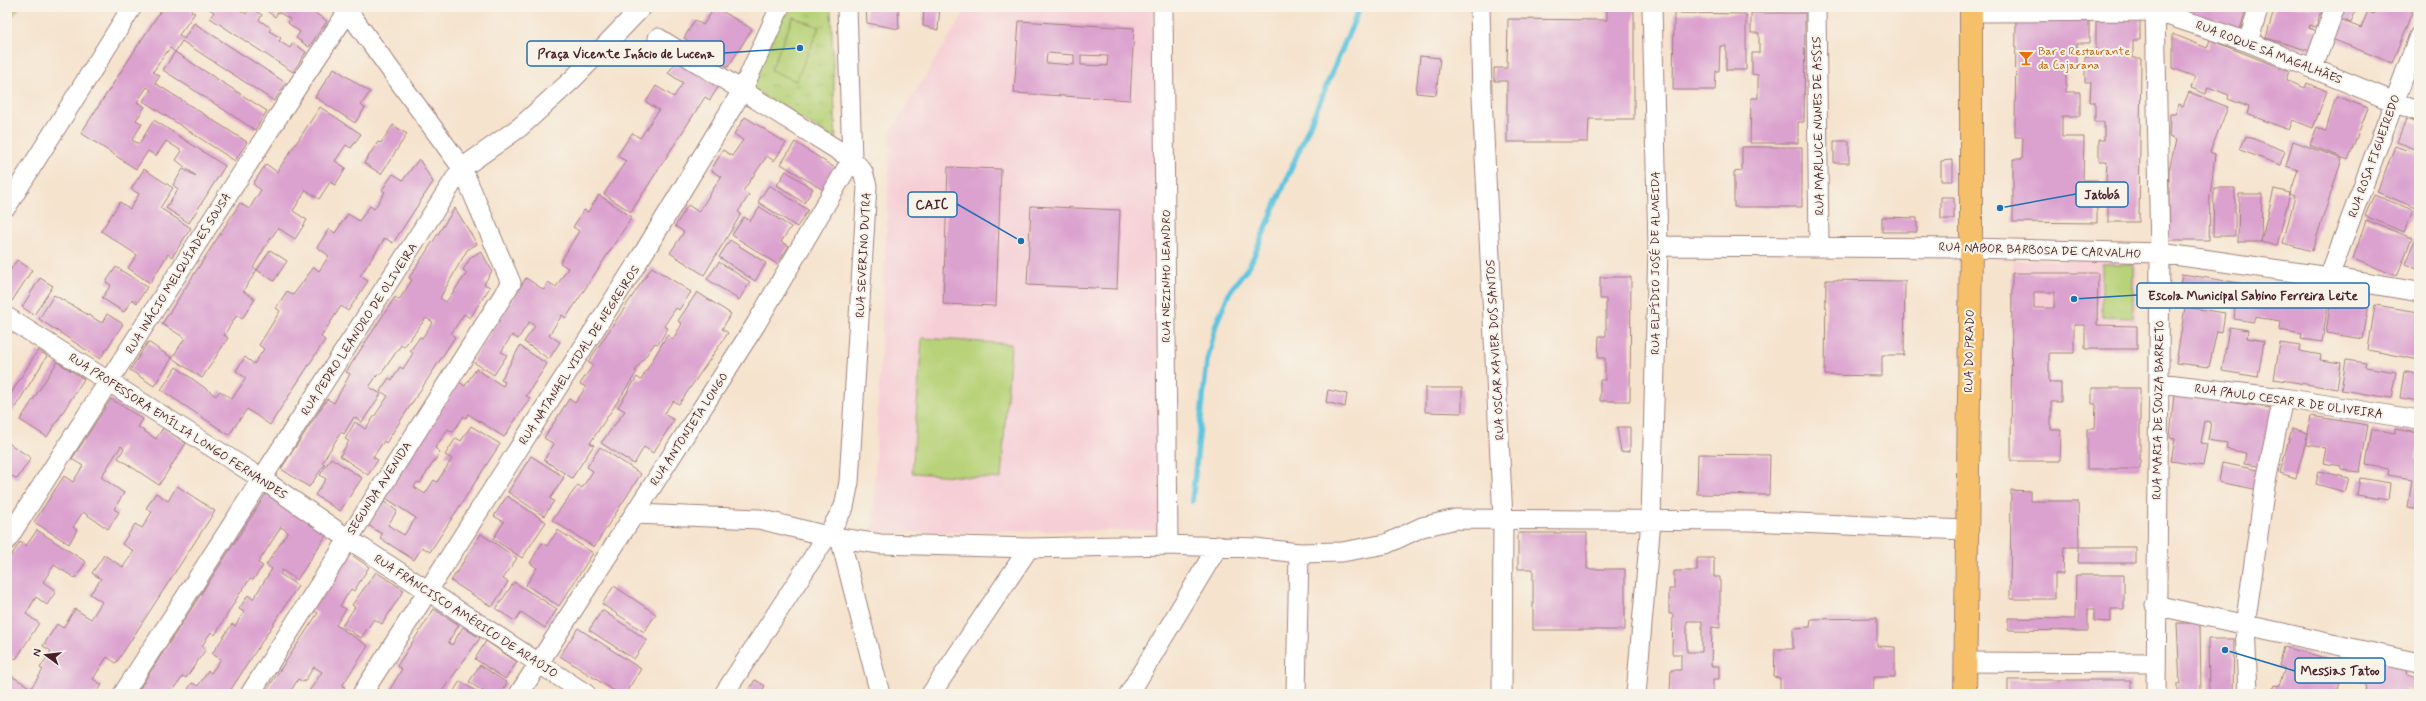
<svg xmlns="http://www.w3.org/2000/svg" width="2426" height="701" font-family="Mynerve,sans-serif">
<style>
.built{fill:#f6cfd6}
.grass{fill:url(#grass-tufts);stroke:#807852}
.garden{fill:#b7d278;stroke:#807852}
.lines{fill:none;stroke-linecap:round;stroke-linejoin:round}
.stream{stroke:#60c4de;stroke-width:5.5}
.building{fill:#dba1cf;fill-rule:evenodd}
.street-casing{stroke:#a0817c;stroke-width:21}
.primary-casing{stroke:#a0817c;stroke-width:24}
.street{stroke:#fff;stroke-width:19}
.primary{stroke:#f6c06b;stroke-width:22}
.labels{text-anchor:middle;stroke-width:4;stroke-linejoin:round;paint-order:stroke}
.food-label{font-size:12px;fill:#c56008;stroke:#f7f3e8;text-anchor:start}
.street-label{font-size:12px;fill:#4a1f2b;stroke:#f7f3e8}
.leader{fill:none;stroke:#1f6fb2;stroke-width:1.5}
.callout-dot{fill:#1f6fb2;stroke:#f7f3e8;stroke-width:1.5}
.callout{fill:#f7f3e8;stroke:#1f6fb2;stroke-width:1.5}
.callout-label{font-size:13px;text-anchor:middle;font-weight:bold;fill:#4a1f2b}
</style>
<defs>
<pattern id="grass-tufts" width="24" height="20" patternUnits="userSpaceOnUse"><rect width="24" height="20" fill="#b7d278"/><path d="M3 7l-1-3M5 7V3M7 7l1-3M15 17l-1-3M17 17v-4M19 17l1-3" fill="none" stroke="#9fb468"/></pattern>
</defs>
<rect width="100%" height="100%" fill="#f7f3e8"/>
<filter id="ink" filterUnits="userSpaceOnUse"><feTurbulence type="fractalNoise" baseFrequency=".025" numOctaves="2"/><feDisplacementMap in="SourceGraphic" scale="8" xChannelSelector="R" yChannelSelector="G"/><feConvolveMatrix kernelMatrix="1 2 1 2 8 2 1 2 1" color-interpolation-filters="sRGB"/></filter>
<filter id="wash" filterUnits="userSpaceOnUse"><feTurbulence type="fractalNoise" baseFrequency=".012" numOctaves="4" result="noise"/><feDisplacementMap in="SourceGraphic" scale="16" xChannelSelector="R" yChannelSelector="G"/><feGaussianBlur stdDeviation="0.9" result="paint"/><feColorMatrix in="noise" values="0 0 0 0 0 0 0 0 0 0 0 0 0 0 0 0 0 1.4 0 .05"/><feComposite in="paint" operator="in"/></filter>
<g filter="url(#wash)">
<rect width="100%" height="100%" fill="#f5e3cd"/>
<path class="built" d="M968,7H1153L1161,530L872,533L891,131Z
M2012,260L2137,261V326L2012,325Z"/>
<path class="grass" d="M787,7H831L836,140L750,88Z"/>
<path class="garden" d="M7,7H19L9,22L7,20Z
M793,17L819,27L796,81L771,70Z
M2102,264H2133V318L2102,317Z
M922,338L1011,344L1001,479L912,473Z"/>
<g class="lines">
<path class="stream" d="M1192,501L1207,361L1216,324L1230,291L1250,265L1360,7"/>
</g>
<g id="blocks">
<path class="building" d="M163,7H193L191,11L195,13L179,35L184,39L194,23L286,83L274,101L182,41L175,52L267,111L255,130L163,70L175,52L170,48L161,60L153,72L160,76L155,83L247,142L235,161L143,101L151,90L147,87L137,102L145,107L136,120L142,124L132,140L139,144L154,120L225,166L189,223L166,208L178,189L173,185L183,169L196,176L176,160L182,151L166,141L156,156L148,151L136,169L81,133Z
M206,7H235L246,14L250,7L262,15L259,20L271,28L269,31L281,38L279,41L290,48L293,43L306,52L293,72L210,18L214,12Z
M265,7H306L327,21L309,47L296,38L300,32L288,23L290,19L278,12L275,17L264,9Z
M715,7L752,29L728,67L684,38L695,20L703,25Z
M866,7H898L899,29L867,23Z
M924,7H940L938,30L923,26Z
M1607,7H1634V119H1589L1588,142H1507V81H1494V68H1507L1508,19L1607,20Z
M2172,7H2247L2240,29Z
M2275,7H2329L2327,15L2320,13L2316,27L2310,25L2309,28L2323,33L2317,53L2266,38Z
M2346,7H2357L2351,23L2341,19Z
M2376,7H2414L2392,63L2332,39L2340,20L2361,28L2368,11L2373,14Z
M1674,13L1746,14V70H1726V46H1720L1719,71H1716L1715,90H1673Z
M1751,13H1805L1804,122H1798V143H1750L1751,98H1758V75L1752,74V53H1759V33H1751Z
M2016,19H2089V43H2077V69H2066V92H2080V116H2062V137H2084L2083,180H2097V223L2013,222V159H2022L2023,137H2015Z
M2096,19H2140V40H2133V58H2141L2139,222H2108V201H2105L2107,161H2099V140H2104V122H2095V102H2090L2091,82H2085V57H2096Z
M1019,21L1134,28L1130,100L1014,93ZM1047,53L1074,55V65L1046,63ZM1081,55L1108,56L1107,66L1081,65Z
M2173,34L2207,48L2210,40L2289,71L2286,80L2305,88L2307,83L2327,91L2313,128L2293,120L2289,130L2247,114L2249,107L2228,99L2229,95L2208,87L2206,94L2191,88L2195,77L2173,68Z
M1420,56L1440,58L1436,95L1416,93Z
M678,59L719,86L710,100L705,97L631,212L604,194L626,161L617,156L632,133L640,138L659,110L646,102L656,86L674,97L683,83L668,73Z
M334,68L370,92L361,105L365,108L355,123L315,97Z
M2189,92L2228,107L2210,152L2215,154L2210,196L2209,240H2169V170L2176,140L2169,137L2170,114H2175L2179,104L2183,106Z
M2336,96L2368,108L2348,160L2310,145L2317,127L2326,131Z
M320,107L361,134L351,148L346,145L335,161L346,168L335,185L330,182L319,199L306,190L293,211L307,220L295,239L278,228L265,247L253,268L257,270L243,291L255,299L242,319L237,315L224,335L228,338L202,378L172,358L185,338L162,324L240,203L249,209L261,190L253,184L266,164L277,172Z
M745,117L786,143L774,161L767,156L743,191L749,195L738,212L741,214L704,275L670,253L684,232L675,226L688,205L699,212L710,194L721,177L711,170L723,150L732,156L743,140L734,134Z
M2406,119L2419,124V151L2397,142Z
M393,125L407,134L381,174L364,163L378,142L381,143Z
M2246,136L2285,151L2280,165L2240,150Z
M1834,141H1849V163H1834Z
M2293,141L2342,159L2312,251L2283,243L2295,196L2290,194L2298,170L2286,166Z
M795,142L838,170L825,191L781,164Z
M2395,146L2419,155V209L2377,192Z
M1742,147H1802V207H1734V172L1742,171Z
M419,159L433,182L393,243L385,238L360,276L368,281L348,311L341,306L321,337L325,340L270,425L247,409L229,435L161,390L176,367L216,396L220,391L232,399L246,378L236,371L245,357L254,364L264,349L259,345L280,311L276,308L287,291L293,295L314,267L319,271L329,256L317,247L329,229L335,233L348,214L359,221L370,206L374,209L385,192L382,190L393,174L403,180Z
M1953,160V181H1941V161Z
M948,167L1001,169L996,306L943,304Z
M144,169L173,188L160,208L191,228L172,257L168,254L150,283L128,268L137,255L101,231L120,202L130,209L139,194L131,189Z
M786,171L813,189L804,203L777,185Z
M769,185L808,210L797,227L758,202Z
M2214,188H2235V236H2213Z
M2274,189L2290,193L2277,246L2261,242Z
M2239,194H2262L2261,242H2238Z
M599,195L632,217L566,318L562,315L549,335L560,342L549,359L524,342L535,326L529,322L518,339L512,335L501,352L507,355L494,375L472,361L526,278L544,290L548,282L556,287L568,268L560,263L579,231L573,227L584,210L588,212Z
M2374,195L2413,210L2404,232L2365,216Z
M1941,197H1954V219H1941Z
M1031,206L1120,210L1117,289L1027,285Z
M760,207L791,227L781,242L789,246L777,264L732,235L744,217L750,221Z
M455,208L477,244L467,250L440,298L446,302L467,273L463,270L471,257L481,251L492,271L484,284L490,287L470,318L464,314L451,334L455,337L386,443L384,441L373,457L378,460L368,475L340,456L349,441L345,439L355,422L365,429L376,414L388,396L380,391L389,378L392,380L400,367L403,369L413,353L410,351L420,337L422,338L433,322L426,318L404,347L401,345L381,374L379,373L369,387L381,394L362,422L354,417L344,434L341,432L322,463L325,464L309,487L281,469L327,399L334,403L350,374L346,372L395,297L399,300L412,280L409,278Z
M1882,217L1917,218V232H1882Z
M2366,220L2412,238L2397,276L2353,259Z
M2419,229V270L2405,264Z
M730,240L766,263L755,281L719,257Z
M270,250L287,261L274,281L257,270Z
M17,260L32,270L12,301L7,298V275Z
M719,262L750,282L739,300L707,279Z
M116,267L147,287L137,303L132,299L124,312L102,298L111,285L106,282Z
M652,267L691,292L679,310L676,308L664,326L668,328L658,344L655,343L635,371L637,372L590,443L594,445L572,478L544,460L554,444L544,438L569,399L575,403L586,387L580,384L593,365L588,362Z
M2012,273H2098L2097,325L2137,326V349H2085V325H2074V353H2049V382H2061V402H2051V430H2061L2060,461H2011ZM2034,292H2054V308H2034Z
M2182,274L2329,297L2322,342L2301,339L2302,334L2279,330L2280,321L2254,317V322L2234,319L2235,308L2178,297Z
M1600,277H1631L1630,401H1600V380H1605V358H1598L1599,336H1606V299H1600Z
M40,278L53,286L34,315L22,307Z
M1826,280L1905,281L1904,355H1882V376L1825,375Z
M697,292L731,314L722,329L728,333L679,404L673,401L664,414L674,420L653,453L644,447L634,464L601,443L625,411L618,407L637,377L641,380L667,335L673,339L682,324L678,321Z
M54,295L102,323L107,314L123,324L100,359L39,319Z
M2331,298L2369,304L2363,339L2326,333Z
M2375,305L2419,312V360L2368,350Z
M2185,307L2225,313L2222,332L2217,331L2209,367L2176,363Z
M2229,327L2248,330L2247,338L2264,341L2258,377L2222,371Z
M148,342L172,358L154,386L130,370Z
M2280,343L2300,346L2299,351L2321,355L2320,360L2341,363L2337,389L2274,379Z
M520,346L547,364L526,396L530,398L504,437L468,414L466,418L464,416L453,432L448,429L435,448L440,452L420,483L417,482L414,487L425,494L434,480L437,482L452,459L445,455L456,438L461,441L471,426L500,444L430,552L422,547L414,560L380,538L382,534L368,525L384,502L397,511L388,525L404,535L416,518L384,497L459,382L465,386L476,369L503,386L505,382L501,380Z
M38,350L47,356L11,414L7,412V400Z
M2346,360L2366,363L2365,367L2396,372L2391,398L2341,390Z
M57,362L84,379L47,437L20,420Z
M2404,372L2419,374V401L2400,398Z
M1425,388H1462V413L1425,412Z
M2092,388H2140V469H2087V429H2095L2096,404H2092Z
M1328,390L1347,394L1345,407L1326,402Z
M2174,393L2275,409L2266,467L2244,464L2246,453L2226,449L2227,443L2208,440L2211,422L2205,421L2201,443L2207,444L2203,466L2171,461L2175,439L2170,438Z
M111,399L143,419L138,427L156,439L163,428L186,443L159,485L118,458L124,449L121,446L101,477L124,493L114,509L119,512L108,529L83,512L73,527L77,530L69,544L34,522L64,476L73,482L83,466L72,459Z
M2311,416L2368,425L2360,472L2342,470V466L2323,463L2326,448L2307,445L2308,433L2296,478L2280,473L2292,428L2308,433Z
M1617,427H1630V451L1621,452Z
M2372,429L2395,433V429L2419,433L2416,459L2419,460V510L2408,508L2412,479L2388,475L2389,469L2366,465Z
M7,442L31,458L17,479L10,475L7,480Z
M600,447L641,474L594,547L552,520L578,485L582,488L593,471L587,467Z
M1698,454L1770,455L1769,495L1697,494Z
M531,456L564,477L550,499L554,501L544,516L508,492Z
M331,458L362,478L340,511L315,495L326,479L320,475Z
M2222,463L2263,471L2259,490L2219,482Z
M2319,471L2349,478L2345,492L2316,484Z
M2360,478L2390,483L2388,500L2357,495Z
M177,486L215,511L116,663L107,657L93,679L102,685L96,694H7V679L10,675L31,688L43,670L40,668L51,651L43,646L57,624L63,628L75,609L91,619L102,602L90,594L101,579L92,573L104,555L123,567L134,551L122,544L135,524L142,528L152,512L146,508L156,493L168,501Z
M2011,490L2030,491V501H2078L2079,547H2136V563H2078L2079,547H2064L2063,574H2055V599H2010Z
M266,494L327,534L297,580L282,570L280,574L298,586L228,694H185L192,683L198,686L208,671L211,673L221,659L212,654L232,624L235,626L244,612L239,609L248,595L253,599L272,569L266,565L288,532L281,527L258,563L263,566L253,580L250,579L240,593L215,635L211,632L202,646L206,649L186,678L183,676L171,694H136Z
M507,496L546,522L522,558L493,539L504,522L494,516Z
M37,530L86,562L75,578L54,565L43,582L56,591L47,605L36,597L26,614L39,623L16,659L7,653V562L20,542L26,546Z
M558,530L593,553L559,606L526,585L537,568L530,563L542,543L547,546Z
M1518,533H1587V569H1625V630H1533V569H1518Z
M481,534L517,558L503,579L508,582L492,607L451,581Z
M349,553L369,567L354,591L351,589L340,606L346,609L336,625L368,646L342,686L345,687L341,694H300L303,690L308,693L322,672L314,667L304,682L298,679L289,694H264L318,613L312,610Z
M1697,558H1714V577H1720V628L1712,627L1711,666H1719V679H1713V694H1670L1671,670H1681V654H1672L1673,614H1669V589H1674V571H1697ZM1687,621H1702V652H1687Z
M376,572L404,590L382,624L374,619L361,638L342,626L355,607L352,605Z
M2076,575H2124V609H2111V622L2094,621V609H2088V631L2008,630V618L2075,619Z
M514,582L557,609L545,628L521,612L515,621L496,609Z
M614,586L656,614L644,632L602,604Z
M434,609L459,625L448,642L452,645L463,627L480,638L440,694L436,691L434,694H391L389,691L402,669L397,666Z
M602,610L647,640L634,659L589,630Z
M1877,618V646L1895,647V677H1874L1873,694H1780V678L1774,677L1775,649H1793V628L1810,627L1811,619Z
M2177,623H2200L2201,694H2177V684H2180Z
M578,628L641,669L625,694H619L560,656Z
M2208,639H2234L2233,694H2209Z
M486,641L517,662L505,679L475,659Z
M2284,647L2336,661L2331,680L2340,682L2337,694H2271L2274,685L2279,686L2285,668L2279,666Z
M2369,661L2408,667L2407,675L2418,678L2416,691L2406,690L2405,694H2353L2354,691L2365,693L2366,683L2354,681L2356,668L2367,670Z
M480,665L507,683L500,694H487L469,682Z
M755,680L765,686L760,694H746Z
M2008,680H2131V694H2008Z
M460,681L480,694H452Z"/>
</g>
</g>
<g filter="url(#ink)">
<use href="#blocks" fill-opacity="0" stroke="#a0817c" stroke-width="1"/>
<g class="lines">
<defs>
<path id="street" d="M1163,7L1168,545
M1480,7L1482,96L1503,519L1502,694
M1816,7L1819,246
M2155,7L2160,253L2156,694
M1971,12L2155,11L2248,42L2419,112
M658,38L852,159L863,172L867,186L849,482L844,507L827,536L724,694
M2248,42L2259,7
M2313,68L2335,7
M7,206L132,7
M1658,246L1971,248L2160,253L2329,277L2419,292
M2329,277L2419,36
M7,317L262,479L347,538L586,694
M2159,383L2283,398L2419,420
M635,514L759,519L827,536L880,544L1029,548L1168,545L1255,548L1299,553L1342,552L1386,544L1422,527L1456,519L1749,521L1966,530
M840,538L880,694
M7,540L301,81L351,7
M2155,605L2419,663
M1965,662L2156,663
M123,694L462,168L520,127L573,79L642,7
M250,694L511,283L462,168L345,7
M362,694L646,249L742,91L780,7
M519,694L756,324L852,159L847,7
M931,694L1029,548
M1129,694L1218,546
M1296,694L1299,553
M1636,694L1651,520L1658,246L1652,7
M2248,694L2245,625L2265,486L2283,398"/>
<path id="primary" d="M1965,694L1971,248V7"/>
</defs>
<use href="#street" class="street-casing"/>
<use href="#primary" class="primary-casing"/>
<use href="#street" class="street"/>
<use href="#primary" class="primary"/>
</g>
</g>
<defs>
<symbol id="bar-bare" viewBox="-9 -9 18 18"><path d="M-6-5H6L.8 .8V4.5H3.5V6h-7V4.5H-.8V.8Z" fill="#e8710a" stroke="#f7f3e8" stroke-width="2.5" paint-order="stroke"/></symbol>
</defs>
<g fill-rule="evenodd">
<use href="#bar-bare" x="2015" y="47" width="22" height="22"/>
</g>
<g class="labels">
<g class="food-label">
<text x="2038" y="55">Bar e Restaurante<tspan x="2038" dy="14">da Cajarana</tspan></text>
</g>
<g class="street-label">
<text transform="translate(2269 52) rotate(21)" y="4">RUA ROQUE SÁ MAGALHÃES</text>
<text transform="translate(1818 126) rotate(-91)" y="4">RUA MARLUCE NUNES DE ASSIS</text>
<text transform="translate(2374 156) rotate(-70)" y="4">RUA ROSA FIGUEIREDO</text>
<text transform="translate(2040 250) rotate(2)" y="4">RUA NABOR BARBOSA DE CARVALHO</text>
<text transform="translate(863 255) rotate(-87)" y="4">RUA SEVERINO DUTRA</text>
<text transform="translate(1655 263) rotate(-90)" y="4">RUA ELPÍDIO JOSÉ DE ALMEIDA</text>
<text transform="translate(178 273) rotate(-58)" y="4">RUA INÁCIO MELQUÍADES SOUSA</text>
<text transform="translate(1166 276) rotate(-90)" y="4">RUA NEZINHO LEANDRO</text>
<text transform="translate(359 329) rotate(-57)" y="4">RUA PEDRO LEANDRO DE OLIVEIRA</text>
<text transform="translate(1495 350) rotate(-93)" y="4">RUA OSCAR XAVIER DOS SANTOS</text>
<text transform="translate(1969 351) rotate(-89)" y="4">RUA DO PRADO</text>
<text transform="translate(579 355) rotate(-57)" y="4">RUA NATANAEL VIDAL DE NEGREIROS</text>
<text transform="translate(2289 401) rotate(8)" y="4">RUA PAULO CESAR R DE OLIVEIRA</text>
<text transform="translate(2158 410) rotate(-89)" y="4">RUA MARIA DE SOUZA BARRETO</text>
<text transform="translate(178 426) rotate(33)" y="4">RUA PROFESSORA EMÍLIA LONGO FERNANDES</text>
<text transform="translate(689 429) rotate(-57)" y="4">RUA ANTONIETA LONGO</text>
<text transform="translate(379 488) rotate(-57)" y="4">SEGUNDA AVENIDA</text>
<text transform="translate(466 616) rotate(33)" y="4">RUA FRANCISCO AMÉRICO DE ARAÚJO</text>
</g>
</g>
<path class="leader" d="M800 48L724 53M2000 208L2076 194M1021 241L957 204M2074 299L2137 295M2225 650L2295 671"/>
<g class="callout-dot">
<circle cx="800" cy="48" r="4"/>
<circle cx="2000" cy="208" r="4"/>
<circle cx="1021" cy="241" r="4"/>
<circle cx="2074" cy="299" r="4"/>
<circle cx="2225" cy="650" r="4"/>
</g>
<g class="callout">
<rect x="527" y="41" width="197" height="25" rx="4"/>
<rect x="2076" y="182" width="52" height="25" rx="4"/>
<rect x="908" y="192" width="49" height="25" rx="4"/>
<rect x="2137" y="283" width="232" height="25" rx="4"/>
<rect x="2295" y="658" width="90" height="25" rx="4"/>
</g>
<g class="callout-label">
<text x="626" y="58">Praça Vicente Inácio de Lucena</text>
<text x="2102" y="199">Jatobá</text>
<text x="932" y="209">CAIC</text>
<text x="2253" y="300">Escola Municipal Sabino Ferreira Leite</text>
<text x="2340" y="675">Messias Tatoo</text>
</g>
<rect width="2426" height="701" fill="none" stroke="#f7f3e8" stroke-width="24"/>
<g transform="translate(46 655) rotate(285)" stroke="#f7f3e8" stroke-width="3" paint-order="stroke">
<path d="M0-3L7 15L0 10L-7 15Z" fill="#4a1f2b"/>
<text y="-6" font-size="11" font-weight="bold" text-anchor="middle" fill="#4a1f2b">N</text>
</g>
</svg>
